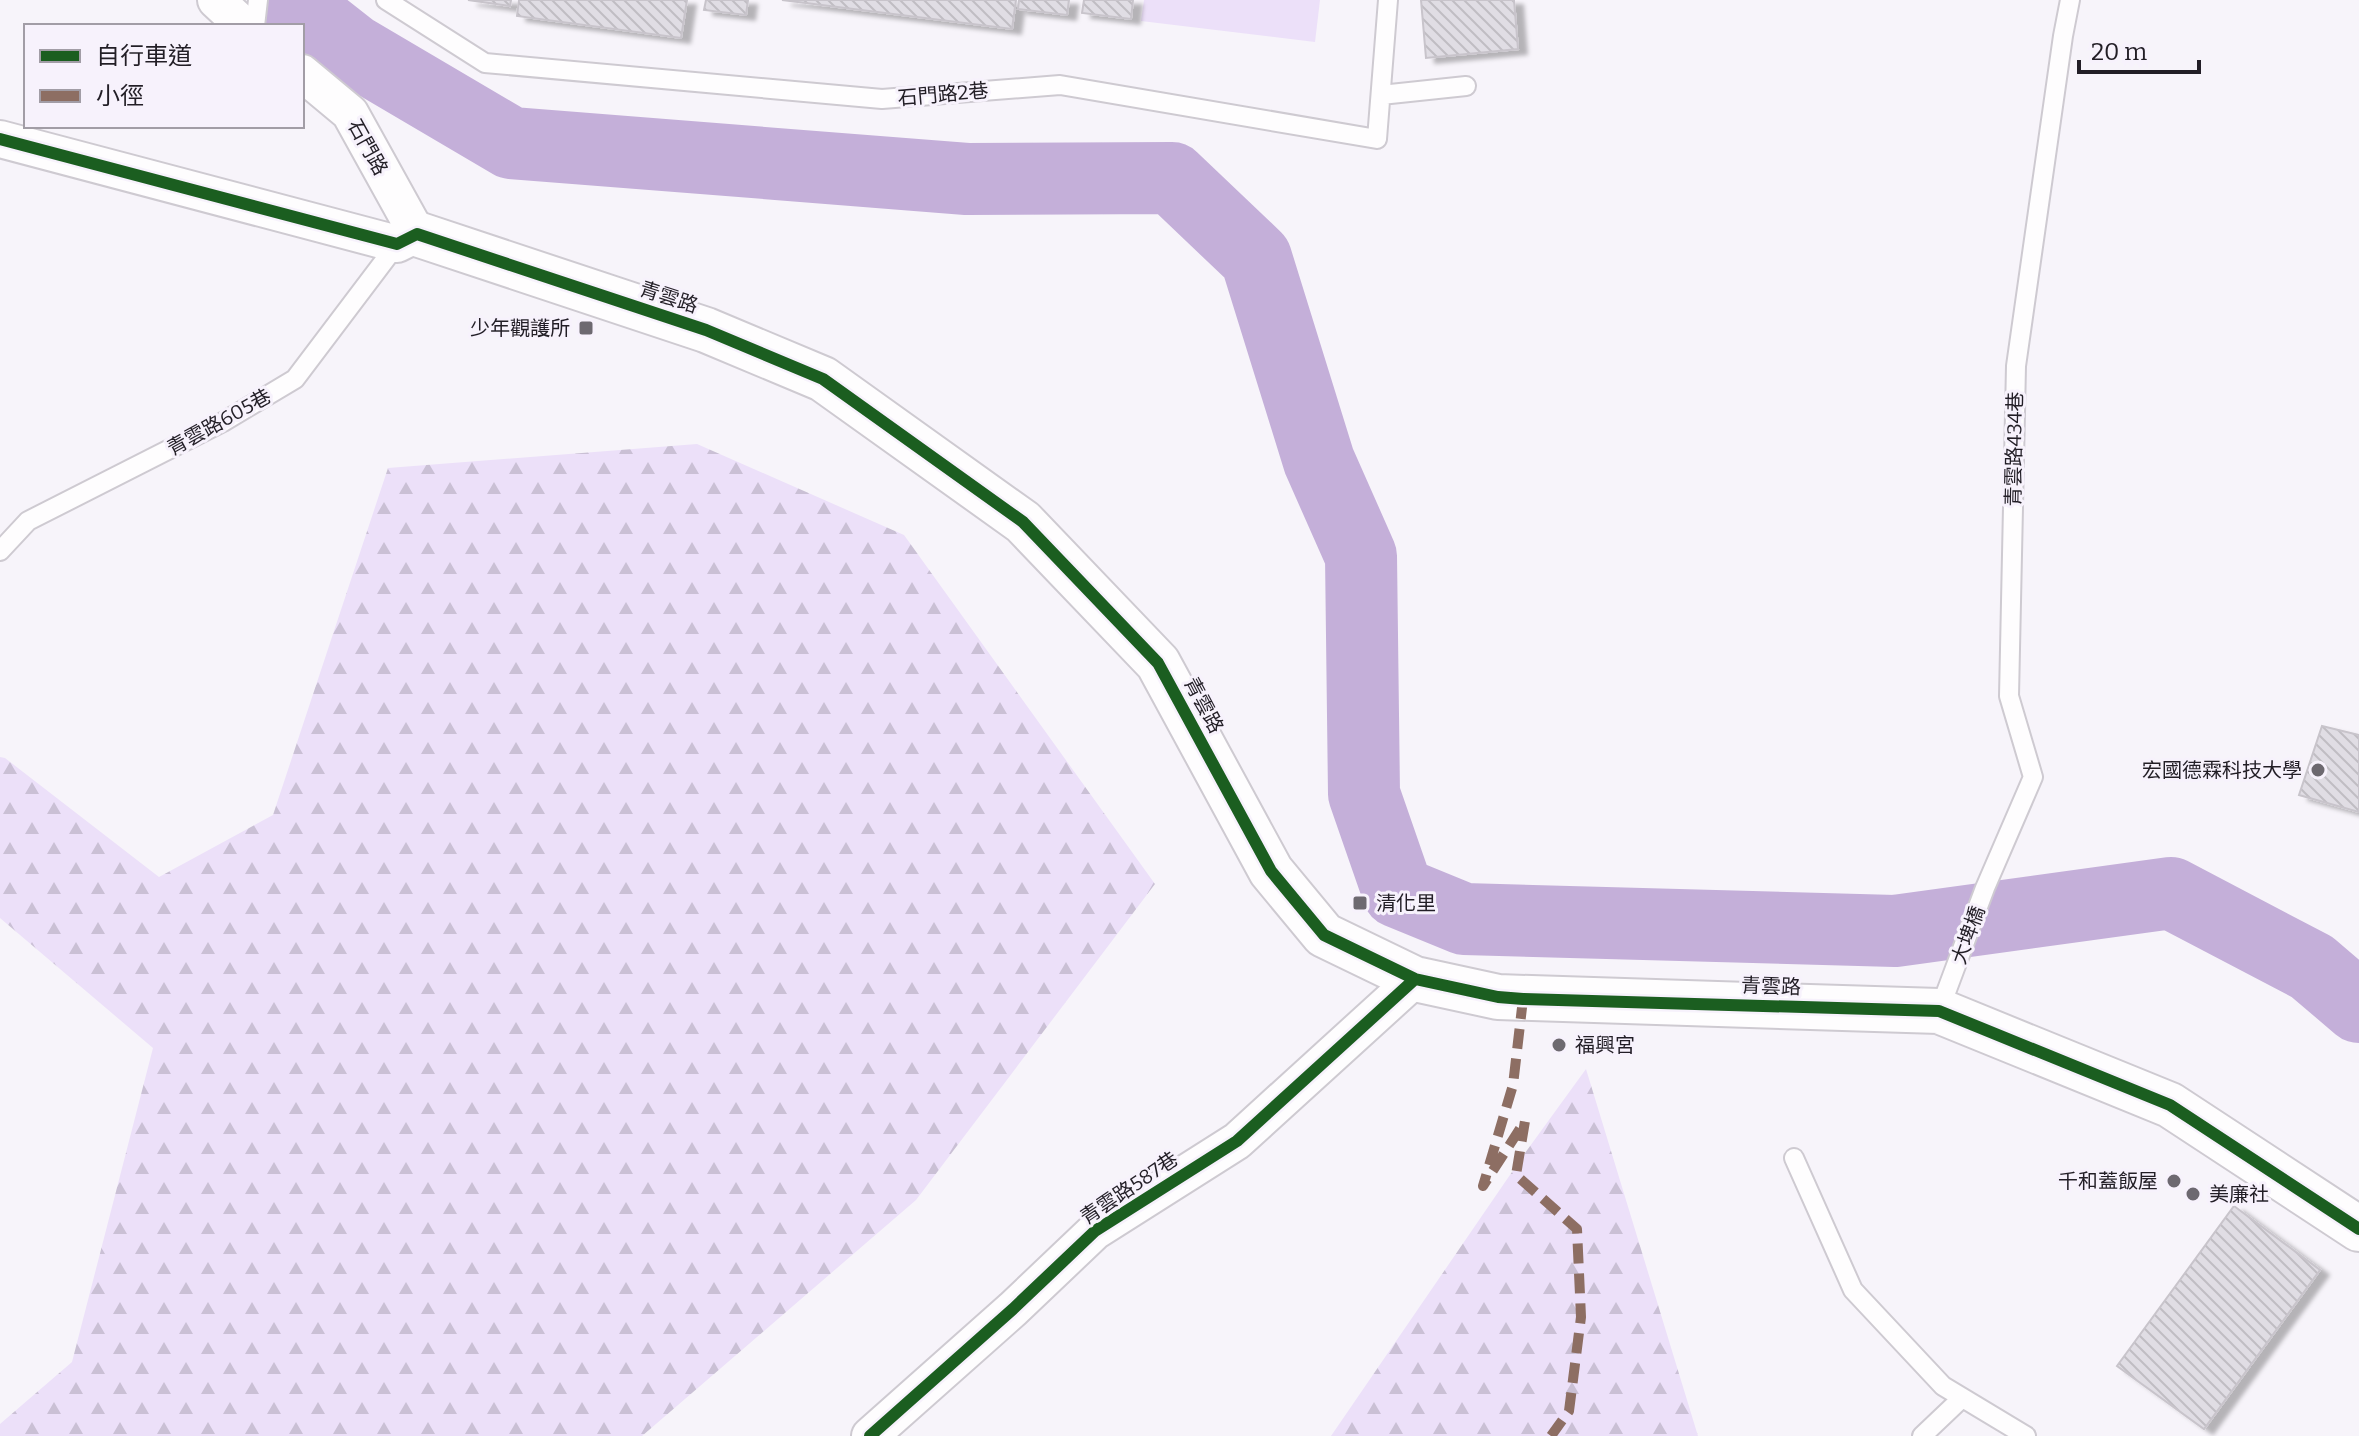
<svg xmlns="http://www.w3.org/2000/svg" width="2359" height="1436" font-family="Bitter,'Noto Sans TC',serif">
<style>
.forest{fill:url(#forest-firs)}
.park{fill:#ece0f9}
.lines{fill:none;stroke-linecap:round;stroke-linejoin:round}
.river{stroke:#c4afd9;stroke-width:72}
.building{fill:url(#building-back-hatch);stroke:#c8c4cb;stroke-width:2;filter:url(#shadow)}
.service-casing{stroke:#cecad1;stroke-width:22}
.minor-casing{stroke:#cecad1;stroke-width:40}
.tertiary-casing{stroke:#cecad1;stroke-width:48}
.service{stroke:#fefdfe;stroke-width:18}
.minor{stroke:#fefdfe;stroke-width:36}
.tertiary{stroke:#fefdfe;stroke-width:44}
.quiet{stroke:#8d6e63;stroke-width:10;stroke-dasharray:20 10;stroke-linecap:butt}
.cycleway-casing{stroke:#f7f2fc;stroke-width:17}
.cycleway{stroke:#1b5e20;stroke-width:12}
.poi-dot{fill:#6d6970;stroke:#f7f2fc;stroke-width:3}
.labels{text-anchor:middle;stroke-width:6;stroke-linejoin:round;paint-order:stroke}
.street-label{font-size:20px;fill:#221e26;stroke:#f7f2fc}
.poi-label{font-size:20px;fill:#221e26;stroke:#f7f2fc;text-anchor:end}
</style>
<defs>
<pattern id="forest-firs" width="22" height="20" patternUnits="userSpaceOnUse" patternTransform="scale(2)"><rect width="22" height="20" fill="#ece0f9"/><path d="M5 1l3.5 6h-7zM16 11l3.5 6h-7z" fill="#cac0d5"/></pattern>
<pattern id="building-back-hatch" width="6" height="6" patternUnits="userSpaceOnUse" patternTransform="scale(2)"><rect width="6" height="6" fill="#e0dde4"/><path d="M-1 5l2 2M0 0l6 6M5-1l2 2" fill="none" stroke="#c0bdc3"/></pattern>
<filter id="shadow"><feDropShadow dx="9" dy="5" stdDeviation="2" flood-color="#0004"/></filter>
</defs>
<rect width="100%" height="100%" fill="#f7f4fa"/>
<path class="forest" d="M697,444L904,535L1155,884L916,1200L642,1436H0V1424L72,1362L153,1048L0,918V757L5,758L159,877L273,815L388,468Z
M1586,1069L1698,1436H1331L1525,1153Z"/>
<path class="park" d="M1144,0H1320L1315,42L1141,21Z"/>
<g class="lines">
<path class="river" d="M289,0L353,50L511,143L967,179L1172,178L1256,258L1319,461L1361,556L1364,794L1398,892L1464,919L1895,931L2171,893L2312,967L2359,1007"/>
</g>
<path class="building" d="M468,0H511L510,6Z
M519,0H687L681,38L517,16Z
M706,0H748L746,15L704,10Z
M782,0H1016L1012,29Z
M1019,0H1069L1067,15L1018,9Z
M1084,0H1133L1131,19L1082,13Z
M1421,0H1514L1518,49L1426,58Z
M2322,726L2359,735V812L2299,795Z
M2234,1206L2320,1270L2204,1429L2117,1366Z"/>
<g class="lines">
<defs>
<path id="service" d="M386,0L485,63L882,99L1060,85L1377,139L1388,0
M255,26L258,0
M1381,95L1466,86
M0,551L28,521L223,422L295,379L397,244
M1939,1011L1985,888L2033,777L2009,696L2016,366L2063,36L2070,0
M1794,1158L1853,1290L1943,1386L2026,1436
M1922,1436L1962,1398"/>
<path id="minor" d="M216,0L244,26
M0,139L397,244L417,234L350,113L302,73
M870,1436L1013,1309L1095,1231L1237,1141L1415,979"/>
<path id="tertiary" d="M417,234L706,330L823,379L1023,522L1158,663L1271,871L1324,935L1415,979L1498,997L1939,1011L2170,1105L2359,1229"/>
</defs>
<use href="#service" class="service-casing"/>
<use href="#minor" class="minor-casing"/>
<use href="#tertiary" class="tertiary-casing"/>
<use href="#service" class="service"/>
<use href="#minor" class="minor"/>
<use href="#tertiary" class="tertiary"/>
<path class="quiet" d="M1523,999L1513,1085L1483,1186L1525,1121L1516,1175L1577,1229L1581,1317L1569,1411L1551,1436"/>
<defs>
<path id="cycleway" d="M0,139L397,244L417,234L706,330L823,379L1023,522L1158,663L1271,871L1324,935L1415,979L1498,997L1523,999L1939,1011L2170,1105L2359,1229
M870,1436L1013,1309L1095,1231L1237,1141L1415,979"/>
</defs>
<use href="#cycleway" class="cycleway-casing"/>
<use href="#cycleway" class="cycleway"/>
</g>
<g class="poi-dot">
<rect x="578" y="320" width="16" height="16" rx="4"/>
<circle cx="2318" cy="770" r="8"/>
<rect x="1352" y="895" width="16" height="16" rx="4"/>
<circle cx="1559" cy="1045" r="8"/>
<circle cx="2174" cy="1181" r="8"/>
<circle cx="2193" cy="1194" r="8"/>
</g>
<g class="labels">
<g class="street-label">
<text transform="translate(943 94) rotate(-5)" y="7">石門路2巷</text>
<text transform="translate(368 147) rotate(61)" y="7">石門路</text>
<text transform="translate(669 297) rotate(18)" y="7">青雲路</text>
<text transform="translate(219 422) rotate(-29)" y="7">青雲路605巷</text>
<text transform="translate(2014 449) rotate(-89)" y="7">青雲路434巷</text>
<text transform="translate(1204 705) rotate(62)" y="7">青雲路</text>
<text transform="translate(1968 935) rotate(-70)" y="7">大埤橋</text>
<text transform="translate(1771 986) rotate(2)" y="7">青雲路</text>
<text transform="translate(1129 1188) rotate(-34)" y="7">青雲路587巷</text>
</g>
<g class="poi-label">
<text x="570" y="335">少年觀護所</text>
<text x="2302" y="777">宏國德霖科技大學</text>
<text x="1376" y="910" text-anchor="start">清化里</text>
<text x="1575" y="1052" text-anchor="start">福興宮</text>
<text x="2158" y="1188">千和蓋飯屋</text>
<text x="2209" y="1201" text-anchor="start">美廉社</text>
</g>
</g>
<rect x="24" y="24" width="280" height="104" fill="#f7f2fc" stroke="#a29da6" stroke-width="2"/>
<rect x="40" y="50" width="40" height="12" fill="#1b5e20" stroke="#a29da6" stroke-width="2"/>
<text x="96" y="64" font-size="24" fill="#221e26">自行車道</text>
<rect x="40" y="90" width="40" height="12" fill="#8d6e63" stroke="#a29da6" stroke-width="2"/>
<text x="96" y="104" font-size="24" fill="#221e26">小徑</text>
<path d="M2079 60v12h120v-12" fill="none" stroke="#221e26" stroke-width="4"/>
<text x="2091" y="60" font-size="24" fill="#221e26" stroke="#f7f2fc" stroke-width="6" paint-order="stroke">20 m</text>
</svg>
